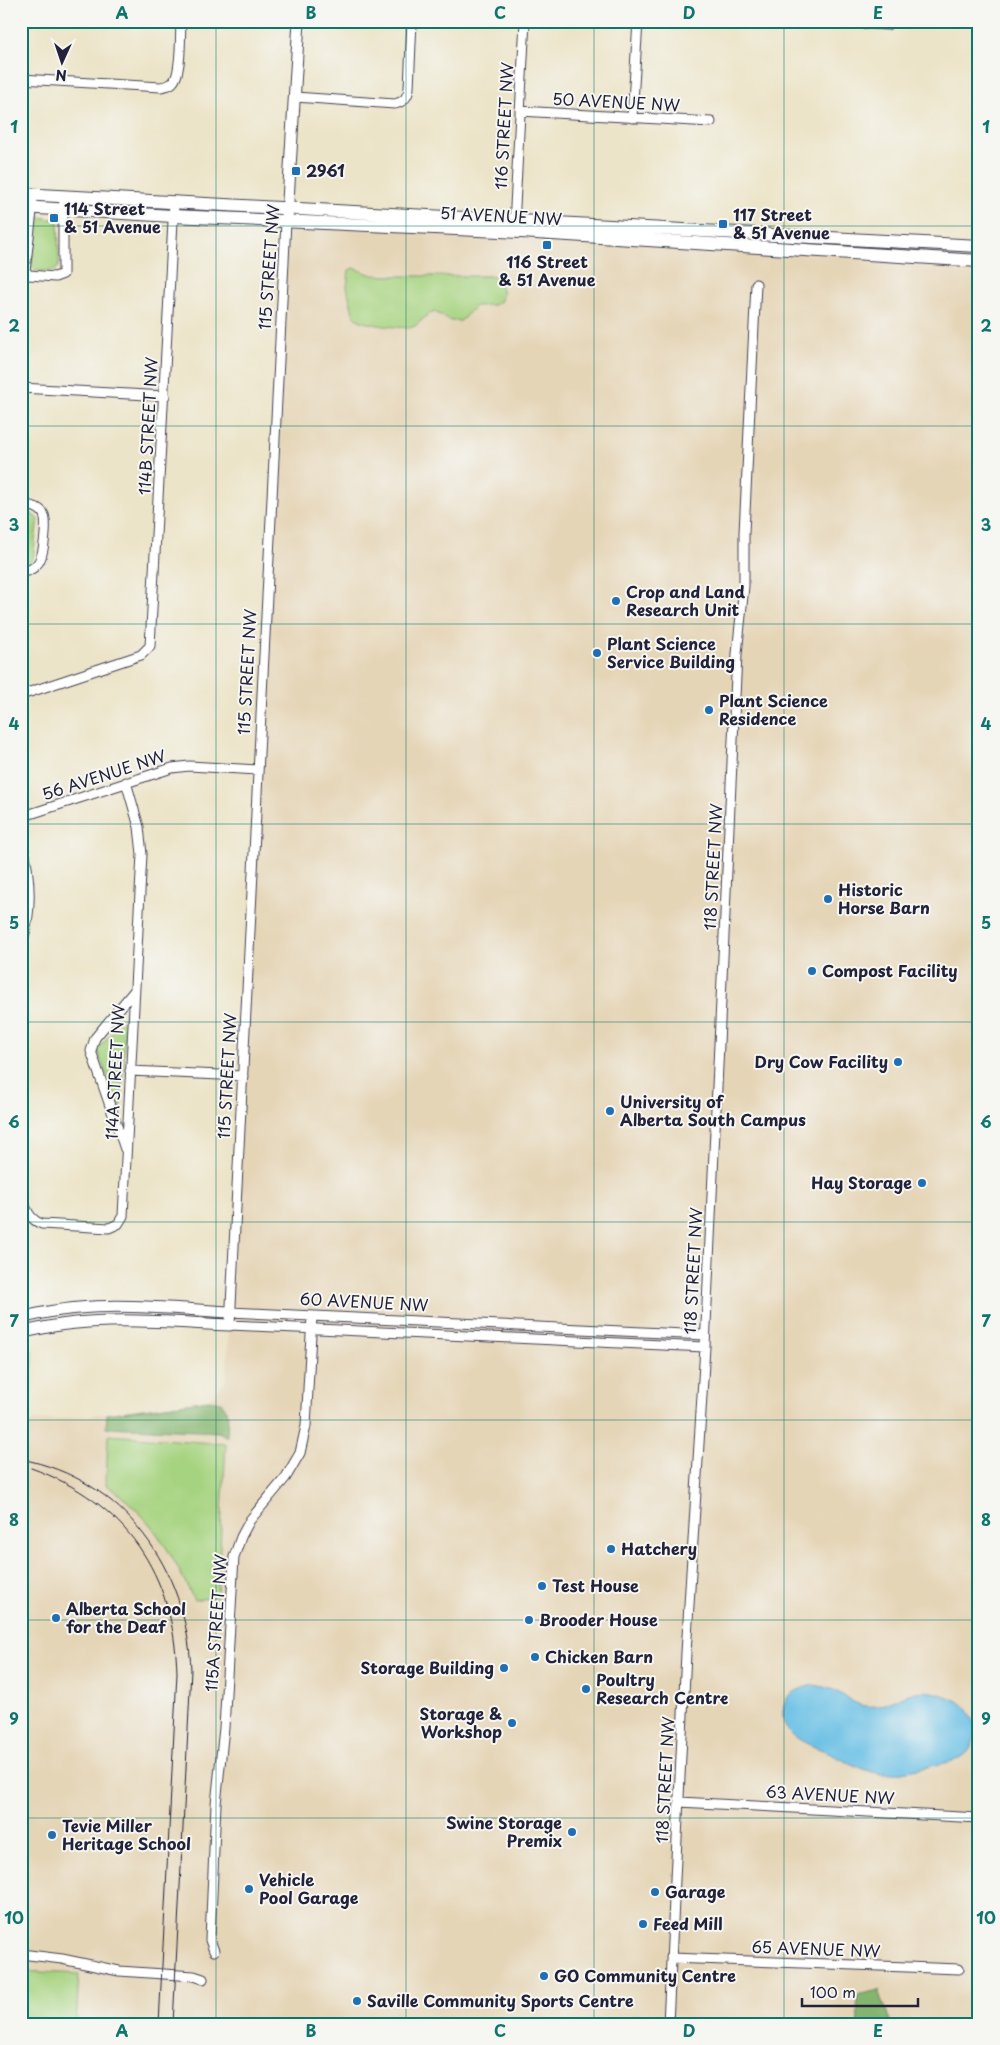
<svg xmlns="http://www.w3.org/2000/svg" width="1000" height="2045" font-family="'Playpen Sans',sans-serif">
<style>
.built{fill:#e5d5b7}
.industrial{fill:#c9c3b8}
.green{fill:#a6d37f;stroke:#647a5d}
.forest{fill:#84b56e;stroke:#536c54}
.water{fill:#68bfe5;stroke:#457090}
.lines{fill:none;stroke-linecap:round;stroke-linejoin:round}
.minor-casing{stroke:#403f50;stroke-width:11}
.tertiary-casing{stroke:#403f50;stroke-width:13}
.secondary-casing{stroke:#403f50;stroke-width:14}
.minor{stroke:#fff;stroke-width:9}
.tertiary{stroke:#fff;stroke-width:11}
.secondary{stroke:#fff;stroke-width:12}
.tram{stroke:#22223b;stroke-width:1}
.grid{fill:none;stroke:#0f766e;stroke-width:1;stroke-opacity:0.55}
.poi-dot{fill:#1f6fb2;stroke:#f6f6f2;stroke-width:2}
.labels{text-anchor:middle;stroke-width:4;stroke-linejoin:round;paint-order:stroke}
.street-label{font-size:16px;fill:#22223b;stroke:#f6f6f2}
.poi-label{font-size:16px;font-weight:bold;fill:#22223b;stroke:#f6f6f2;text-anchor:start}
.neatline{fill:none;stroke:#0f766e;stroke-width:2}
.grid-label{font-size:16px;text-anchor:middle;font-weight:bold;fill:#0f766e}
</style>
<rect width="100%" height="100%" fill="#f6f6f2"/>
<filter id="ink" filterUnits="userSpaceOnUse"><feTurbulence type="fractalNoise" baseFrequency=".02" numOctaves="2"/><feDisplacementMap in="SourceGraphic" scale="10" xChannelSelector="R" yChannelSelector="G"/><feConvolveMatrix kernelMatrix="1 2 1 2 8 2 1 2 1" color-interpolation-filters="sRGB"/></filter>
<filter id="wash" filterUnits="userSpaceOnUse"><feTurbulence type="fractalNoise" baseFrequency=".0096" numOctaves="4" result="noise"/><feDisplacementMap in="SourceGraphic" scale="20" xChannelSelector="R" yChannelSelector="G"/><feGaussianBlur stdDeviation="1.12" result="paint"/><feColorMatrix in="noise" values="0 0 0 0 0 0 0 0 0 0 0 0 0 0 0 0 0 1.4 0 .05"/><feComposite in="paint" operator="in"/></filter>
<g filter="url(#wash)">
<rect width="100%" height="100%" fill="#ece4c8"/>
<path class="built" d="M286,222L513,227L979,253V2024H21V1423L151,1408L209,1399L226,1381Z"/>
<path class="industrial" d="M34,1350L31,1416L21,1417V1353Z"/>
<path class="green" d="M40,217L58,220L59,266L55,271H35L31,267L38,218Z
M354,268L372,275L390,276H495C501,285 505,292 500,302L493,305L475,306L461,321H451L435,312L430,313L415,326L409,328L384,326L363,322L356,318L353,313L347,287L349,270Z
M21,513L32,514L38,519L33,559L21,567Z
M126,1016L121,1115L97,1050Z
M108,1435L226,1444L217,1597L194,1600C170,1551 153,1517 106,1485Z
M21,1971L79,1974L76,2024H21Z"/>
<path class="forest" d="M209,1400L221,1402L228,1413L227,1437L219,1432L106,1427L107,1414Z
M879,1990L890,2021L894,2024H858L857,1995Z"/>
<path class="water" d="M813,1685C819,1686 826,1687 831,1689C842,1693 854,1705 865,1706C898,1710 906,1679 948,1697C952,1699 958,1700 961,1703C979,1717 980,1746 961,1758C955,1762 895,1774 887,1774C866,1774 839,1757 820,1749C805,1743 784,1735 783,1716C782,1695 795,1690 813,1685Z"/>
</g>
<g filter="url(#ink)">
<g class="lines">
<defs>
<path id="minor" d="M824,21L887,25
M21,79L161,87C164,86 169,86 172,83C182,76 180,34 181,21
M295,97L395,104C404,102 408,97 409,88L412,21
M520,111L711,122
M632,118L638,21
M33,203L25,271L29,275L55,277L63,274V205
M286,222L230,1325L705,1347
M514,225L525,21
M21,388L165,396
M21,505C29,505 38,506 43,513C48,520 44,556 38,563C34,569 28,571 21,573
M21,695L141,655L150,646L174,203
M21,817L172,768L189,766L258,770
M130,1071L243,1076
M125,1149L91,1051L95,1038L134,991
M21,1195C26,1208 28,1219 42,1224L109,1228L118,1224L123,1216L142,854L139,827L126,782
M230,1312L705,1335
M679,1802L979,1818
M214,1951L210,1940L216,1804L224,1728L234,1557L241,1537L250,1520L286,1477L300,1453L306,1426L312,1316
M21,1954L62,1959L119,1971L194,1976L203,1979
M671,1958L959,1969
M668,2024L686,1653L705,1347L737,654L744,586V533L756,284"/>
<path id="tertiary" d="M287,217L299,21
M21,842C29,874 32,910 21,943
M21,1318C89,1299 160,1308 230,1312
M21,1333C89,1314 161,1322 230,1325"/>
<path id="secondary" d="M21,194L979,246
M21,207L173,216L521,232L979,261"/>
</defs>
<use href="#minor" class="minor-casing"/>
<use href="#tertiary" class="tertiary-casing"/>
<use href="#secondary" class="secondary-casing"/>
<use href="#minor" class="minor"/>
<use href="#tertiary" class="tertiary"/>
<use href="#secondary" class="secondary"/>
<path class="tram" d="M21,1459C125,1479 187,1569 191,1670L173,2024
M31,1468C126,1502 174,1574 177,1673L159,2024"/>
</g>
</g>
<path class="grid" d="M216,21V2024M406,21V2024M594,21V2024M784,21V2024M21,226H979M21,426H979M21,624H979M21,824H979M21,1022H979M21,1222H979M21,1420H979M21,1620H979M21,1818H979"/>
<g class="poi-dot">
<rect x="291" y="166" width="10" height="10" rx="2.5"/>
<rect x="49" y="213" width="10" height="10" rx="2.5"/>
<rect x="718" y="219" width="10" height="10" rx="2.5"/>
<rect x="542" y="240" width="10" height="10" rx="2.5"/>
<circle cx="616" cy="601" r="5"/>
<circle cx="597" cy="653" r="5"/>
<circle cx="709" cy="710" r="5"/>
<circle cx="828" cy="899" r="5"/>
<circle cx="812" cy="971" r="5"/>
<circle cx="898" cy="1062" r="5"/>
<circle cx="610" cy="1111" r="5"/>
<circle cx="922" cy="1183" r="5"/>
<circle cx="611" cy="1549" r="5"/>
<circle cx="542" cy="1586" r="5"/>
<circle cx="56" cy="1618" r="5"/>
<circle cx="529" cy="1620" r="5"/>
<circle cx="535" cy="1657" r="5"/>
<circle cx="504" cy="1668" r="5"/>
<circle cx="586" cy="1689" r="5"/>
<circle cx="512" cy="1723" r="5"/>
<circle cx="572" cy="1832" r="5"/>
<circle cx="52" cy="1835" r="5"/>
<circle cx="249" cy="1889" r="5"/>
<circle cx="655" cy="1892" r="5"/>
<circle cx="643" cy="1924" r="5"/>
<circle cx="544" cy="1976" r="5"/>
<circle cx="357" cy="2001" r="5"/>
</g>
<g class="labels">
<g class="street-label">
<text transform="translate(616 102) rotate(3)" y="6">50 AVENUE NW</text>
<text transform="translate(504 126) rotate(-87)" y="6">116 STREET NW</text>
<text transform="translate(501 216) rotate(3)" y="6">51 AVENUE NW</text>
<text transform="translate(269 267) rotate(-86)" y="6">115 STREET NW</text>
<text transform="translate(148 426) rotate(-87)" y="6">114B STREET NW</text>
<text transform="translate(247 672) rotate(-87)" y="6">115 STREET NW</text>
<text transform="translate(104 775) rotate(-18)" y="6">56 AVENUE NW</text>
<text transform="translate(713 867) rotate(-87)" y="6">118 STREET NW</text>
<text transform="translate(115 1072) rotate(-87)" y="6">114A STREET NW</text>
<text transform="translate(227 1076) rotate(-87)" y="6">115 STREET NW</text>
<text transform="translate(693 1271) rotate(-87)" y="6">118 STREET NW</text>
<text transform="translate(364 1302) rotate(3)" y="6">60 AVENUE NW</text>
<text transform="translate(216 1623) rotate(-86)" y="6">115A STREET NW</text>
<text transform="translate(665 1780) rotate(-87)" y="6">118 STREET NW</text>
<text transform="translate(830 1795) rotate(3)" y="6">63 AVENUE NW</text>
<text transform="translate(816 1949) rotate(2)" y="6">65 AVENUE NW</text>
</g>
<g class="poi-label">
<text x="306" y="177">2961</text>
<text x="64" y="215">114 Street<tspan x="64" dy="18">&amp; 51 Avenue</tspan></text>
<text x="733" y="221">117 Street<tspan x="733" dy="18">&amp; 51 Avenue</tspan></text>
<text x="547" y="268" text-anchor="middle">116 Street<tspan x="547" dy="18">&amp; 51 Avenue</tspan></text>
<text x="626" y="598">Crop and Land<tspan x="626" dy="18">Research Unit</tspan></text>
<text x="607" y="650">Plant Science<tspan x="607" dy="18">Service Building</tspan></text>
<text x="719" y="707">Plant Science<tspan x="719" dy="18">Residence</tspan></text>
<text x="838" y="896">Historic<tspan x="838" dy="18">Horse Barn</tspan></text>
<text x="822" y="977">Compost Facility</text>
<text x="888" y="1068" text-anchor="end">Dry Cow Facility</text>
<text x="620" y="1108">University of<tspan x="620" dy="18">Alberta South Campus</tspan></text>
<text x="912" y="1189" text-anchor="end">Hay Storage</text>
<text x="621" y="1555">Hatchery</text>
<text x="552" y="1592">Test House</text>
<text x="66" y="1615">Alberta School<tspan x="66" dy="18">for the Deaf</tspan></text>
<text x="539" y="1626">Brooder House</text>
<text x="545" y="1663">Chicken Barn</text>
<text x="494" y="1674" text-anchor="end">Storage Building</text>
<text x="596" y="1686">Poultry<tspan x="596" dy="18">Research Centre</tspan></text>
<text x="502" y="1720" text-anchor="end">Storage &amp;<tspan x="502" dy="18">Workshop</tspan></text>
<text x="562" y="1829" text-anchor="end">Swine Storage<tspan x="562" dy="18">Premix</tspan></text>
<text x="62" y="1832">Tevie Miller<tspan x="62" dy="18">Heritage School</tspan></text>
<text x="259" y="1886">Vehicle<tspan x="259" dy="18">Pool Garage</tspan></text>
<text x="665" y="1898">Garage</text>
<text x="653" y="1930">Feed Mill</text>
<text x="554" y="1982">GO Community Centre</text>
<text x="367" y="2007">Saville Community Sports Centre</text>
</g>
</g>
<rect width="1000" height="2045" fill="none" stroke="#f6f6f2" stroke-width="55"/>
<g transform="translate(62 62) rotate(183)" stroke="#f6f6f2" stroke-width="4" paint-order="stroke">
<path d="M0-4L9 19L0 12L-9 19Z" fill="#22223b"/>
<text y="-8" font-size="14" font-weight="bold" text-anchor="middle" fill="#22223b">N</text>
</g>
<path d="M802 1998v8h116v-8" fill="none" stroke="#22223b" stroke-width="2.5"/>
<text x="810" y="1998" font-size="15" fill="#22223b" stroke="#f6f6f2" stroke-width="4" paint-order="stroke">100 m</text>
<rect x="28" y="28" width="944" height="1990" class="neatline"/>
<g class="grid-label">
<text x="122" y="19">A</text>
<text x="311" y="19">B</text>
<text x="500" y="19">C</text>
<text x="689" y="19">D</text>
<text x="878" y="19">E</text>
<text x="14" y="133">1</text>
<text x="986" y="133">1</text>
<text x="14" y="332">2</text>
<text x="986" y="332">2</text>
<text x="14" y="531">3</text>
<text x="986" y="531">3</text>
<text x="14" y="730">4</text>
<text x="986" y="730">4</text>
<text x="14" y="929">5</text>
<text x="986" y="929">5</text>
<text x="14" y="1128">6</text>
<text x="986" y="1128">6</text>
<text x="14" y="1327">7</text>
<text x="986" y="1327">7</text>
<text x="14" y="1526">8</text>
<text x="986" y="1526">8</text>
<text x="14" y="1725">9</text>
<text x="986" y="1725">9</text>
<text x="14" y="1924">10</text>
<text x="986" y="1924">10</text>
<text x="122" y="2037">A</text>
<text x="311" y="2037">B</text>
<text x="500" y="2037">C</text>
<text x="689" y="2037">D</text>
<text x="878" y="2037">E</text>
</g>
</svg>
